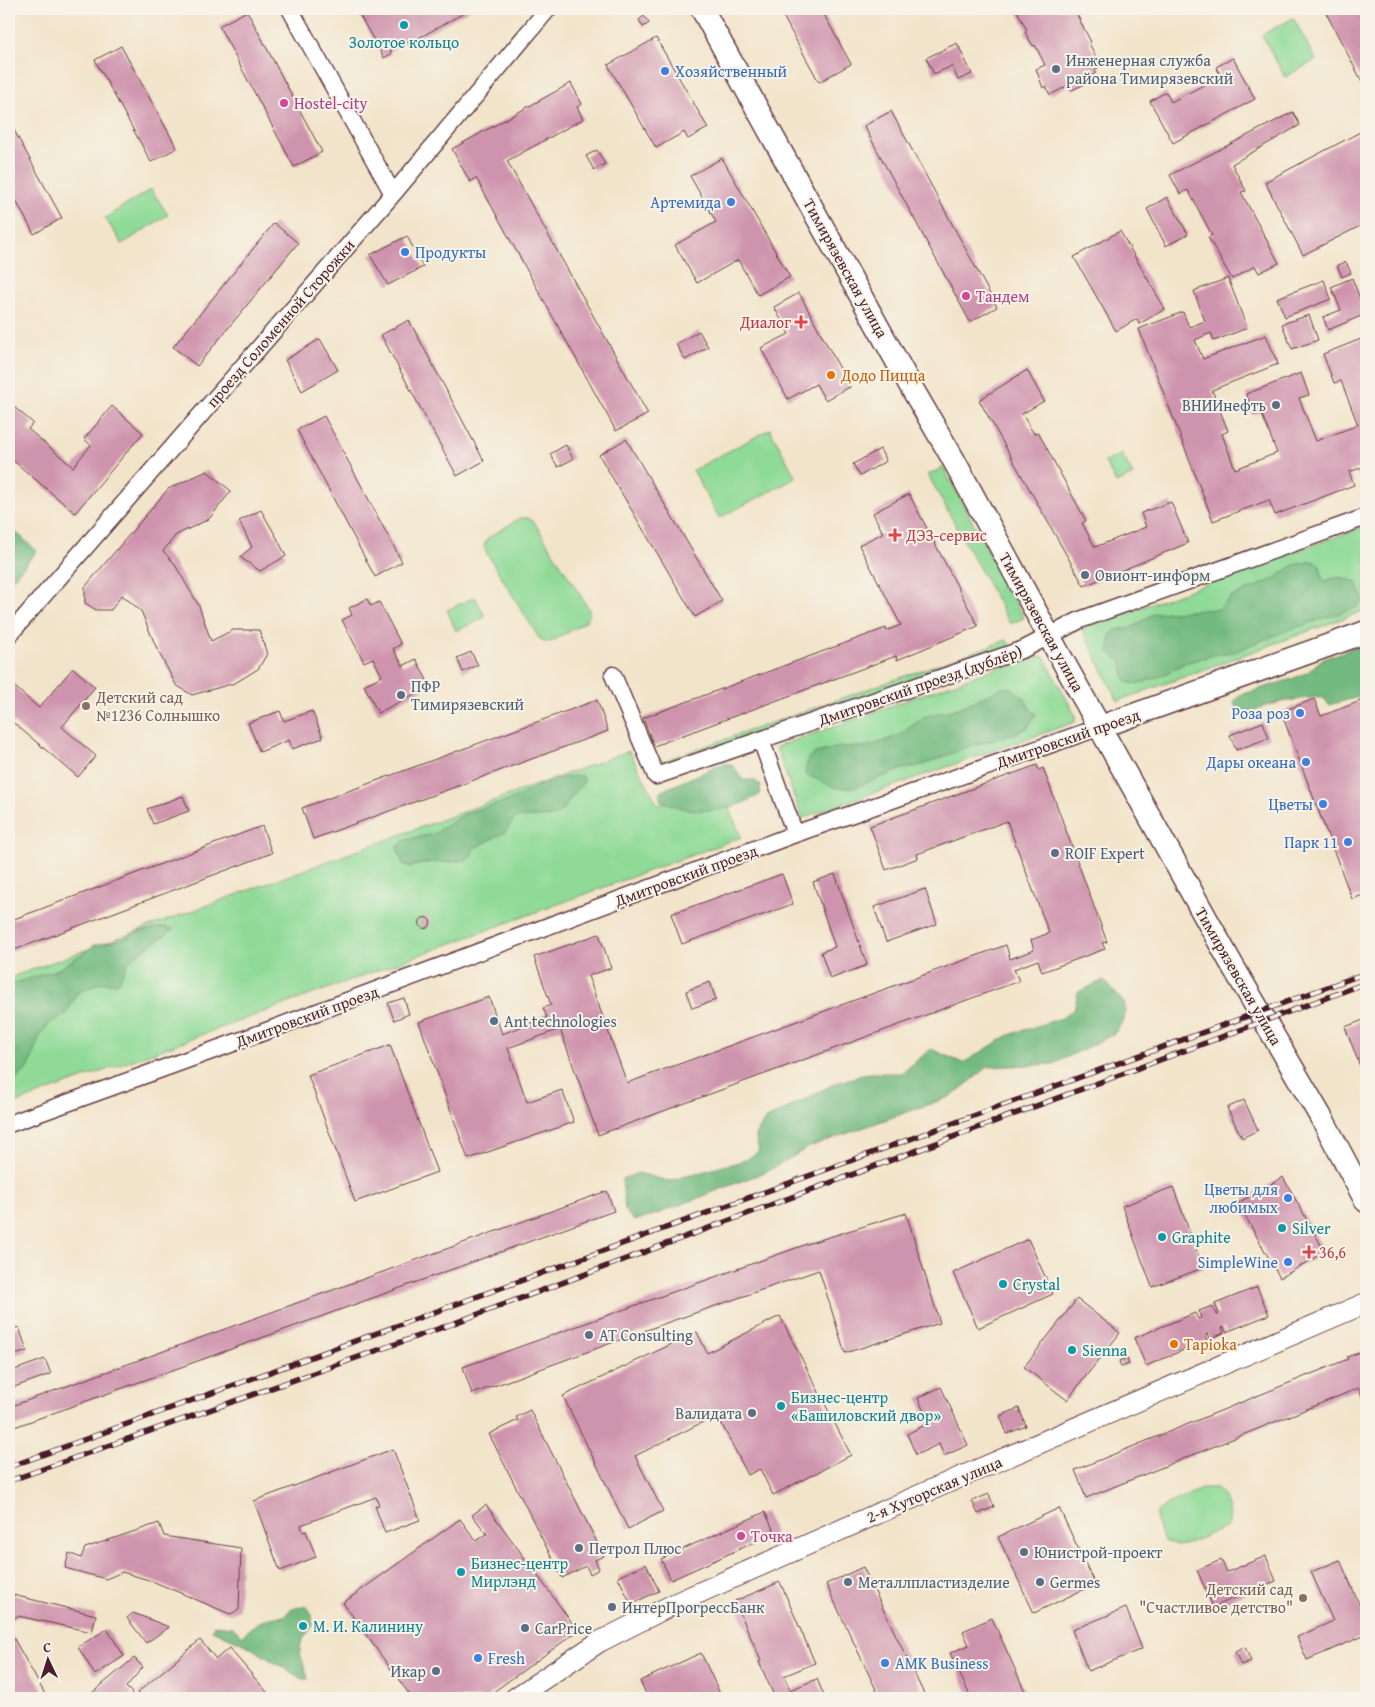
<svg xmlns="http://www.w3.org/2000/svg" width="1375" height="1707" font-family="'Gentium Book Plus',serif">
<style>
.green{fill:#8eda96;stroke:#6c7c60}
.forest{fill:#72ba7f;stroke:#5e6c55}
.building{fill:#cf94ad}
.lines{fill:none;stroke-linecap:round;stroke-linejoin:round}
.minor-casing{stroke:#633d43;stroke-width:19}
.tertiary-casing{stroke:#633d43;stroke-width:22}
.secondary-casing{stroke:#633d43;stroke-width:25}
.minor{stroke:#fff;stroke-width:16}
.tertiary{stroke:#fff;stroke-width:20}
.secondary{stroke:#fff;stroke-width:22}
.rail-casing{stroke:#4a1f2b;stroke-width:5.5}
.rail{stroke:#f7f3e8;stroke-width:4;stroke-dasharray:11;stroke-linecap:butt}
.culture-dot{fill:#0f9aa8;stroke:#f7f3e8;stroke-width:2}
.service-dot{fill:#5c6f8a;stroke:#f7f3e8;stroke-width:2}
.shop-dot{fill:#3f7fe0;stroke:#f7f3e8;stroke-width:2}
.hotel-dot{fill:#d1479c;stroke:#f7f3e8;stroke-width:2}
.health-dot{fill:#e0444e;stroke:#f7f3e8;stroke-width:2}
.food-dot{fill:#e8710a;stroke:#f7f3e8;stroke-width:2}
.education-dot{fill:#8d6e63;stroke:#f7f3e8;stroke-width:2}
.labels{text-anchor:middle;stroke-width:4;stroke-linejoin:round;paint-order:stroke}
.culture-label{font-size:16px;fill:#0d838f;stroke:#f7f3e8;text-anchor:start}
.service-label{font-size:16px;fill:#4e5e75;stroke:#f7f3e8;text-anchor:start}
.shop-label{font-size:16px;fill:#366cbe;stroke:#f7f3e8;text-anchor:end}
.hotel-label{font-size:16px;fill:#b23c85;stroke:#f7f3e8;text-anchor:start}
.street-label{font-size:16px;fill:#4a1f2b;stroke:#f7f3e8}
.health-label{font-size:16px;fill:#be3a42;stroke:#f7f3e8;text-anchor:start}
.food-label{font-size:16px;fill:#c56008;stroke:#f7f3e8;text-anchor:start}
.education-label{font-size:16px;fill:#785e54;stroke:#f7f3e8;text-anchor:start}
</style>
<rect width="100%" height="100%" fill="#f7f3e8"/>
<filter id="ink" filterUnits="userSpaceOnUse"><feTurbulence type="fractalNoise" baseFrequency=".02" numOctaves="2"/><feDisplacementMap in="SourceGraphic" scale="10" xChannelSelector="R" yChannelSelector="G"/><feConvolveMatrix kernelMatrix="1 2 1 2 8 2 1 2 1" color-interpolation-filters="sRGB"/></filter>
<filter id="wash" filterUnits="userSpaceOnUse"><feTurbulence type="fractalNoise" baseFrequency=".0096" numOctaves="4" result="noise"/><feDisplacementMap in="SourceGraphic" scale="20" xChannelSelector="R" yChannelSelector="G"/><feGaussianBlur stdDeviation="1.12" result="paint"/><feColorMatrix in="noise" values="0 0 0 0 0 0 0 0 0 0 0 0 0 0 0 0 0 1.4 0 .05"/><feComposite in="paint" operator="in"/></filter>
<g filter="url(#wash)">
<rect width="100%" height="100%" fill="#f2e4ca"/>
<path class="green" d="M1293,18L1316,60L1285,77L1262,35Z
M151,189L168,215L122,244L105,218Z
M770,429L796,478L719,518L693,470Z
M1122,454L1133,475L1116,483L1105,462Z
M943,467L1024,618L1010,624L928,475Z
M520,518H528L534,522L589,609V615L585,622L553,641L545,642L539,638L486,552L484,545L488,538Z
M1366,526V610L1118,701L1082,629Z
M475,597L485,617L456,631L447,610Z
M1007,640L1012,648L658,771L655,764Z
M1033,655L1044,657L1075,715V722L802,818L776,747Z
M629,751L658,805L720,786L741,837L13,1104L9,1093V978Z
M1204,1488H1217C1226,1498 1234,1514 1227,1527L1184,1545L1176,1546L1164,1541L1156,1521V1513L1167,1504Z"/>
<path class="forest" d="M9,526L37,551L9,583Z
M1313,561L1320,565L1323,581L1340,577L1357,582L1363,600L1358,607L1283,632L1234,652L1218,654L1185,663L1163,675L1139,684L1130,683L1124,678L1122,662L1109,652L1110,635L1116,630L1133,627L1154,613L1219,609L1231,597L1272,580L1294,565Z
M1366,643V695L1329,705L1324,698C1309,696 1271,703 1257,709C1252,711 1247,714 1243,716L1237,710L1234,702L1240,695L1292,679L1308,672L1321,660Z
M1010,687L1024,698L1030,709L1036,714L1027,728L1013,735L967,747L923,765L903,769L853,788H836L805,774L808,758L816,753L840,747H865L881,742L900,735L923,717L959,708L1000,689Z
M725,763L733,766L743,780H755L761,786L759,795C728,813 692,816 660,800L659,792Z
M581,775L585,780L561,811L554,816L515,818L505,832L473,849L471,857C452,867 429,858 411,867L403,864L397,847L405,840L434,834L466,813L511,800L550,780Z
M163,927L174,929L130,959L118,983H100L77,993L66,1014L50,1023L40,1035L29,1067L9,1086V985L59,969L95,945L119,940L142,931Z
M1104,980L1125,1004L1124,1020L1114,1034L1053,1064L988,1067L952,1096L809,1147L770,1170L649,1217L634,1221L625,1211L622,1179L638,1173L668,1181L746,1160L759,1151L755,1135L765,1120L836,1083L868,1073H902L931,1049L963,1063L1009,1035L1062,1018L1074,1009L1078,992Z
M305,1605L312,1614L313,1626C292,1651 301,1651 308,1679H302L246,1645L212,1630L214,1625L232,1627L243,1636C251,1624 269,1616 284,1616L290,1610Z"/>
<g id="blocks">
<path class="building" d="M356,9H471L410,43L408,41L390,51L391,54L384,58Z
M779,9H821L851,64L819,82Z
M1016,9H1074L1091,42L1089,43L1096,58L1094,59L1098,68L1095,70L1096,73L1087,78L1089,82L1072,90L1069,85L1050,95L1046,86L1043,88L1036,69L1045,65L1035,45L1033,46L1025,32L1027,30Z
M1324,9H1360L1366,21V89Z
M247,11L322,152L294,167L219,26Z
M644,16L649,23L643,27L639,20Z
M656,38L708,128L688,139L684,132L656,148L608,65Z
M957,43L972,74L958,80L952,66L934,74L926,58Z
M121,46L177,148L151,162L95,60Z
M1233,58L1255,99L1173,143L1150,101L1166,92L1171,102L1221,76L1216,67Z
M571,83L582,104L577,107L583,119L507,161L648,414L616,431L476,178L470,182L452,149Z
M891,111L997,307L970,322L864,126Z
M1293,112L1300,125L1232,164L1246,191L1241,192L1279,263L1259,273L1255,266L1232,279L1208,237L1212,235L1188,190L1180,194L1170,175Z
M9,121L62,218L34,234L9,188Z
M1366,129V223L1303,255L1265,182Z
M597,150L605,164L594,170L586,156Z
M722,158L790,277L758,295L738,260L697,283L675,245L716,222L690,176Z
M1167,197L1188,234L1166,246L1147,209Z
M274,223L298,243L197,366L173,347Z
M1120,231L1165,309L1139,324L1137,319L1116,331L1074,257Z
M407,236L423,267L388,285L370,255Z
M1346,262L1351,273L1342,277L1337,265Z
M1228,278L1247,328L1214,341L1211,333L1195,340L1203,359L1266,335L1278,364L1212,390L1228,431L1222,434L1235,469L1277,453L1261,412L1254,415L1246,394L1301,373L1309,395L1299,398L1316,441L1358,425L1341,381L1334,383L1323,354L1366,337V466L1349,472L1354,485L1275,515L1269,500L1213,521L1139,329L1183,312L1189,327L1205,321L1194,291Z
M1352,278L1366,314L1328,330L1323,317L1341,310L1331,287Z
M1324,280L1331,299L1285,317L1277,298Z
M799,293L850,387L825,400L816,384L788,399L761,348L789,334L774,307Z
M1309,315L1318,340L1292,349L1282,324Z
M409,320L484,461L457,476L381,335Z
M699,331L708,347L685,360L676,344Z
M320,339L338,370L302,391L285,360Z
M1027,370L1044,401L1022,414L1034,434L1038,432L1086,521L1082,523L1095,547L1146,527L1141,513L1171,502L1188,543L1084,586L979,400Z
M13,406L33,423L28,429L73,467L91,445L84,439L112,406L143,433L75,513L9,457V411Z
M324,416L402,562L375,577L297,430Z
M626,439L722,601L695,617L599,455Z
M566,445L573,459L558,467L550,454Z
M880,449L886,461L860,476L853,464Z
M207,471L231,491L209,519L176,535L163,551L174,563L199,606L211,641L233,630H259L267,654L258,669L235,683L192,695L176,685L157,649L141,611L122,595L111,610H96L85,603V587L168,489Z
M909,494L978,626L897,660L896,656L654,746L643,718L886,628V631L901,625L859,545L883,533L873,513Z
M261,510L277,538L286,556L260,571L240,557L252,547L239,521Z
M367,599L371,606L379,602L401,644L393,649L403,666L416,659L430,686L378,713L364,685L382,676L373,658L364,662L342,620L352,615L349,608Z
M471,652L478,665L463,672L457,658Z
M73,668L95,687L62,727L96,756L78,777L9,719V682L39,708Z
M1314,699L1321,716L1366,699V894L1352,899L1281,712Z
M597,700L608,731L313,839L302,808Z
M280,711L284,721L312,711L323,738L292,749L289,740L260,752L248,723Z
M1263,722L1269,738L1236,750L1230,735Z
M1037,765L1039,770L1043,768L1107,942L1102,943L1105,949L1042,972L1038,960L1014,969L1019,981L598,1135L560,1029L508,1048L527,1102L562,1090L574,1122L468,1159L419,1022L489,997L502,1034L547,1017L543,1008L551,1005L534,957L599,934L611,968L588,976L627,1083L1006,945L1010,959L1034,950L1031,940L1049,933L1007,821L917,854L918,858L886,870L870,826Z
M183,796L189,811L153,824L147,809Z
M262,826L272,853L9,952V921Z
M782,874L793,904L682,944L671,914Z
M835,874L867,965L830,979L821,952L835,947L813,882Z
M925,889L937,924L886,942L874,907Z
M419.5 923a5.5 5.5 0 1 1 11 0a5.5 5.5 0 1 1-11 0Z
M710,982L716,1000L692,1008L686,991Z
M404,998L409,1014L394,1020L388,1003Z
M1366,1019V1063L1360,1066L1345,1027Z
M390,1045L437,1172L355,1202L308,1075Z
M1244,1100L1258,1130L1242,1138L1227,1108Z
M1283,1177L1325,1252L1280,1278L1238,1203Z
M1173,1187L1203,1268L1152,1287L1122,1206Z
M607,1191L614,1211L9,1429V1407Z
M906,1213L940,1323L845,1353L819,1270L666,1323L472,1394L463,1367L810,1243Z
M1028,1239L1053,1294L978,1328L953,1273Z
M1257,1287L1269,1315L1226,1332L1224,1327L1222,1328L1224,1333L1210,1339L1208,1333L1205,1335L1207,1340L1146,1366L1134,1338L1195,1313L1198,1319L1201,1318L1199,1311L1212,1306L1216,1315L1219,1314L1215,1304Z
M1077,1299L1120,1333L1067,1400L1024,1367Z
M780,1316L851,1455L773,1495L760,1469L748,1475L717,1415L635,1456L663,1511L628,1529L563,1396L697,1332L707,1353Z
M19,1327L27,1351L9,1357V1330Z
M1366,1350V1409L1359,1388L1086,1498L1075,1470L1348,1359L1347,1357Z
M1127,1358L1129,1364L1121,1367L1119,1361Z
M45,1359L51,1374L9,1389V1372Z
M941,1387L968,1445L944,1456L939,1444L916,1455L907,1434L929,1423L918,1398Z
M1019,1408L1026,1426L1007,1434L1000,1416Z
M530,1410L604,1556L595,1560L599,1569L590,1574L586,1566L562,1578L489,1434L518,1420L516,1417Z
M393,1449L420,1520L385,1533L375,1506L379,1505L376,1497L301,1525L303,1532L306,1531L316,1557L280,1571L254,1501Z
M989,1494L994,1507L978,1514L972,1501Z
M486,1505L578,1631L485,1698H412L343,1603L460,1519L476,1541L487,1534L472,1515Z
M1059,1508L1095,1584L1034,1613L998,1537Z
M765,1512L775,1533L671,1580L661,1559Z
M159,1523L164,1536L241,1548L239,1610L230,1614L152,1581L122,1572L106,1579L65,1568L69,1553L81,1558L85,1548Z
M1266,1556L1276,1581L1213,1607L1197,1570L1221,1560L1227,1572Z
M1340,1560L1362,1611L1366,1609V1635L1307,1660L1297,1637L1333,1621L1311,1572Z
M646,1564L659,1591L631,1604L618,1577Z
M863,1567L926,1698H880L826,1584Z
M780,1582L815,1663L784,1676L790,1690L817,1679L825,1698H793V1697L775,1698L759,1662L761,1661L735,1601Z
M9,1594L96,1615L92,1632L18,1616L9,1621Z
M1126,1608L1142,1649L1088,1671L1072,1630Z
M133,1613L169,1627L146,1643L127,1618Z
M992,1618L1028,1698H971L950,1653L969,1645L963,1631Z
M107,1629L124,1656L95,1675L78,1647Z
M9,1630L46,1696L43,1698H9Z
M200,1640L216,1659L229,1648L272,1698H141L137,1693Z
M1245,1647L1251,1661L1241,1665L1235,1652Z
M701,1653L722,1698H648L640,1681Z
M134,1658L143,1667L126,1687L132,1693L130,1698H86Z"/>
</g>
</g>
<g filter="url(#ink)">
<use href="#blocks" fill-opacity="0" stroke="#633d43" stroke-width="1"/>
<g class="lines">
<defs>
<path id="minor" d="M290,9L393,194
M9,635L393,194L548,9
M613,675L656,776L1024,649L1080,620L1366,517
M761,740L795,834
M9,1124L253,1036L795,834L1100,727"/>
<path id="tertiary" d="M515,1698L599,1642L676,1603L949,1482L1366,1303"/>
<path id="secondary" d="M702,9L910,385L952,457L1049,636L1231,963L1325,1124L1366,1201
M1100,727L1366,632"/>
</defs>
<use href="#minor" class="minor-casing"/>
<use href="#tertiary" class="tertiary-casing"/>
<use href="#secondary" class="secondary-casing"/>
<use href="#minor" class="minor"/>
<use href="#tertiary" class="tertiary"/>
<use href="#secondary" class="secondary"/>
<defs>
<path id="rail" d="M9,1467L1366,973
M9,1481L449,1325L1366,983"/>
</defs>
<use href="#rail" class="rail-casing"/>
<use href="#rail" class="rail"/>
</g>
</g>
<g class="culture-dot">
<circle cx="404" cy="25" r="5"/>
<circle cx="1282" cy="1228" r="5"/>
<circle cx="1162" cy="1237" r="5"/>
<circle cx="1003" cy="1284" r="5"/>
<circle cx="1072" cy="1350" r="5"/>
<circle cx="781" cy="1406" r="5"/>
<circle cx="461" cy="1572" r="5"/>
<circle cx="303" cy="1626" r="5"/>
</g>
<g class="service-dot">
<circle cx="1056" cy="69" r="5"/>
<circle cx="1276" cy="405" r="5"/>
<circle cx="1085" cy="575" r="5"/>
<circle cx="401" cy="695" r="5"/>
<circle cx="1055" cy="853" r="5"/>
<circle cx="494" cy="1021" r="5"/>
<circle cx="589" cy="1335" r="5"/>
<circle cx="752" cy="1413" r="5"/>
<circle cx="579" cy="1548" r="5"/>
<circle cx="1024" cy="1552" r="5"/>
<circle cx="848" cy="1582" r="5"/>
<circle cx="1040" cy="1582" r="5"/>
<circle cx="612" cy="1607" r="5"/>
<circle cx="525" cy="1628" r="5"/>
<circle cx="436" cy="1671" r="5"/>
</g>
<g class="shop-dot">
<circle cx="665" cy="71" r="5"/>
<circle cx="731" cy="202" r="5"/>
<circle cx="405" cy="252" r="5"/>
<circle cx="1300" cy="713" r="5"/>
<circle cx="1306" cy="762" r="5"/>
<circle cx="1323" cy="804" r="5"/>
<circle cx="1348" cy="842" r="5"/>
<circle cx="1288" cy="1198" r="5"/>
<circle cx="1288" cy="1262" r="5"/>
<circle cx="478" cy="1658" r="5"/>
<circle cx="885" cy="1663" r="5"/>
</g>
<g class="hotel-dot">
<circle cx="284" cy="103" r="5"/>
<circle cx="966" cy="296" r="5"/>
<circle cx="741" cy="1536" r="5"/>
</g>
<g class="health-dot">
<path d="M798.5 314.5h5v5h5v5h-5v5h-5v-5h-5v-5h5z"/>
<path d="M892.5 527.5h5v5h5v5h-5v5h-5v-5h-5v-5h5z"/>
<path d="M1306.5 1244.5h5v5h5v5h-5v5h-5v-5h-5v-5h5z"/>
</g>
<g class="food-dot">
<circle cx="831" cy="375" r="5"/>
<circle cx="1174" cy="1344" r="5"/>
</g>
<g class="education-dot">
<circle cx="86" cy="706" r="5"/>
<circle cx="1303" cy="1598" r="5"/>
</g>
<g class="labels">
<g class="culture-label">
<text x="404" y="48" text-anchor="middle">Золотое кольцо</text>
<text x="1292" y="1234">Silver</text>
<text x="1172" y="1243">Graphite</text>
<text x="1013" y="1290">Crystal</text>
<text x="1082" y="1356">Sienna</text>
<text x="791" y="1403">Бизнес-центр<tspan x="791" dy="18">«Башиловский двор»</tspan></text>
<text x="471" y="1569">Бизнес-центр<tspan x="471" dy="18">Мирлэнд</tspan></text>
<text x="313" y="1632">М. И. Калинину</text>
</g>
<g class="service-label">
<text x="1066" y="66">Инженерная служба<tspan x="1066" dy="18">района Тимирязевский</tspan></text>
<text x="1266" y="411" text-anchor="end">ВНИИнефть</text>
<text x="1095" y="581">Овионт-информ</text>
<text x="411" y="692">ПФР<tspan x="411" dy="18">Тимирязевский</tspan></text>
<text x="1065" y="859">ROIF Expert</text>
<text x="504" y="1027">Ant technologies</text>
<text x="599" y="1341">AT Consulting</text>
<text x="742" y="1419" text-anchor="end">Валидата</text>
<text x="589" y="1554">Петрол Плюс</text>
<text x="1034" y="1558">Юнистрой-проект</text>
<text x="858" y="1588">Металлпластизделие</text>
<text x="1050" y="1588">Germes</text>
<text x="622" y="1613">ИнтерПрогрессБанк</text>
<text x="535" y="1634">CarPrice</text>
<text x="426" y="1677" text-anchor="end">Икар</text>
</g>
<g class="shop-label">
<text x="675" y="77" text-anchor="start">Хозяйственный</text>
<text x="721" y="208">Артемида</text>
<text x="415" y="258" text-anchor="start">Продукты</text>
<text x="1290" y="719">Роза роз</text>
<text x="1296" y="768">Дары океана</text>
<text x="1313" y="810">Цветы</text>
<text x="1338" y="848">Парк 11</text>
<text x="1278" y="1195">Цветы для<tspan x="1278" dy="18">любимых</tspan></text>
<text x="1278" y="1268">SimpleWine</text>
<text x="488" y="1664" text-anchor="start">Fresh</text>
<text x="895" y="1669" text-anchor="start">AMK Business</text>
</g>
<g class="hotel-label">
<text x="294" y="109">Hostel-city</text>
<text x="976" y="302">Тандем</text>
<text x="751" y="1542">Точка</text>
</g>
<g class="street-label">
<text transform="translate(846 268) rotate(61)" y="6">Тимирязевская улица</text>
<text transform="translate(280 323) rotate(-49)" y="6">проезд Соломенной Сторожки</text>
<text transform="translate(1042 622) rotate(61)" y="6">Тимирязевская улица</text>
<text transform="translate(920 685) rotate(-19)" y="6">Дмитровский проезд (дублёр)</text>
<text transform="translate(1068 738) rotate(-19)" y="6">Дмитровский проезд</text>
<text transform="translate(686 875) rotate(-20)" y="6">Дмитровский проезд</text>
<text transform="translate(1239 976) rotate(60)" y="6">Тимирязевская улица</text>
<text transform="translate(307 1016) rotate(-20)" y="6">Дмитровский проезд</text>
<text transform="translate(934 1489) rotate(-23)" y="6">2-я Хуторская улица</text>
</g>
<g class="health-label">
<text x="791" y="328" text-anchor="end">Диалог</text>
<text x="906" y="541">ДЭЗ-сервис</text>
<text x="1319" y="1258">36,6</text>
</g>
<g class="food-label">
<text x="841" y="381">Додо Пицца</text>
<text x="1184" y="1350">Tapioka</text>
</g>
<g class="education-label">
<text x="96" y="703">Детский сад<tspan x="96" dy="18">№1236 Солнышко</tspan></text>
<text x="1293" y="1595" text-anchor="end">Детский сад<tspan x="1293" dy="18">"Счастливое детство"</tspan></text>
</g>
</g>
<rect width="1375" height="1707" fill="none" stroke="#f7f3e8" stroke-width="30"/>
<g transform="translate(48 1660) rotate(356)" stroke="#f7f3e8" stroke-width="4" paint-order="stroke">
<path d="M0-4L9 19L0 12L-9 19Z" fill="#4a1f2b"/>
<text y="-8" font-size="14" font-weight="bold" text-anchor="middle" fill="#4a1f2b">С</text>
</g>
</svg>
